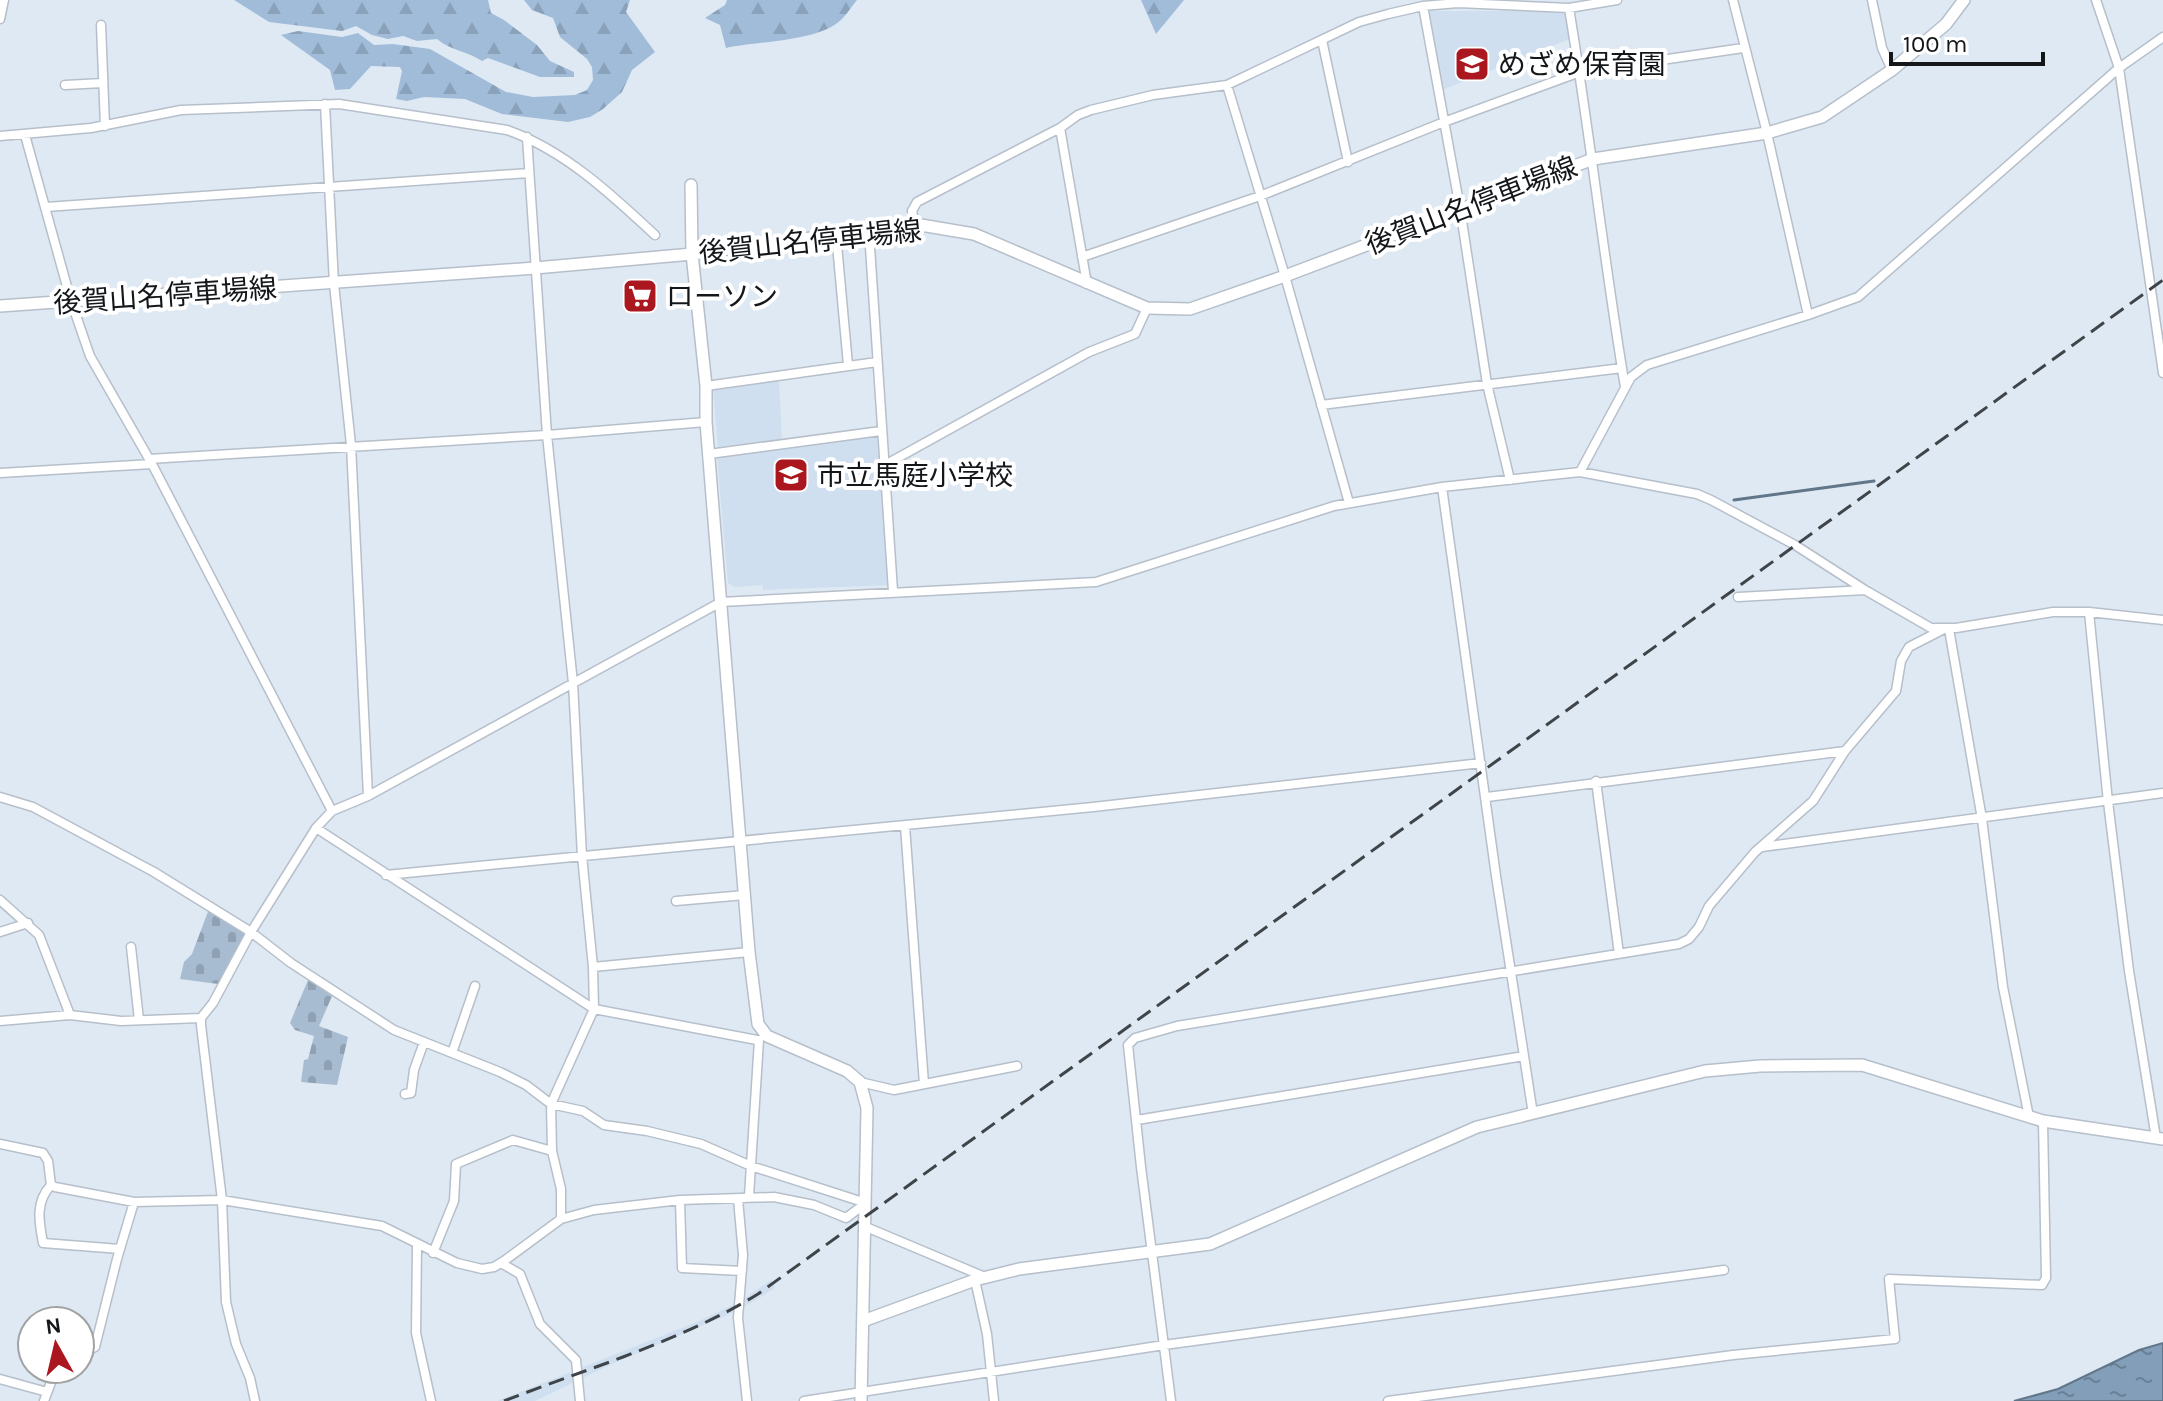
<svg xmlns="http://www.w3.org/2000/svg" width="2163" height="1401" font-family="Karla,'Noto Sans JP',sans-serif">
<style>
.built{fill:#cfdfef}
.forest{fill:url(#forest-firs)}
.cemetery{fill:url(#cemetery-stones)}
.water{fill:url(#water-ripples);stroke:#617689;stroke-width:2}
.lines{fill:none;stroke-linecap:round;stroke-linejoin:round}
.stream{stroke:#617689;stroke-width:3}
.street-casing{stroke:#b6bfca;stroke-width:11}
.secondary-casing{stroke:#b6bfca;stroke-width:14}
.street{stroke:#fff;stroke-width:8}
.secondary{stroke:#fff;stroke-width:11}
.rail{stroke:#3f4449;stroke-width:3;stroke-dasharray:16 8;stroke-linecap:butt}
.labels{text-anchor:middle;stroke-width:8;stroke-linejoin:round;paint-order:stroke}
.poi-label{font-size:28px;fill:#13171a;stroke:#fff;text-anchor:start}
.street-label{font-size:28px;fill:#13171a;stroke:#fff}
</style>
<defs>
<pattern id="forest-firs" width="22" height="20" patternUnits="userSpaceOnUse" patternTransform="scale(2)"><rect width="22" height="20" fill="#a1bcd9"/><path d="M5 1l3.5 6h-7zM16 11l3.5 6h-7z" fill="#8aa1ba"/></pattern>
<pattern id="cemetery-stones" width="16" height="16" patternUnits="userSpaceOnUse" patternTransform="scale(2)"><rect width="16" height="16" fill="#a7bcd1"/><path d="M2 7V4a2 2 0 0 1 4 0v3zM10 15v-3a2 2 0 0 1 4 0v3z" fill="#8fa1b3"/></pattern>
<pattern id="water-ripples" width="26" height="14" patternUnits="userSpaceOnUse" patternTransform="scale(2)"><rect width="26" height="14" fill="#839eb9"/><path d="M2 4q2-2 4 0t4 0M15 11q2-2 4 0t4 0" fill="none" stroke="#6a8096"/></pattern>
</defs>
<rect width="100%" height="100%" fill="#dee9f3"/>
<path class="built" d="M1428,11H1567L1572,38L1442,90Z
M779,380L782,440L718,447L713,389Z
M874,436L877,439L890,585L763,590V585L734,587L728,583L717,456Z
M771,1280L775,1288L739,1310L614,1363L535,1401H497L697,1322L739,1302Z"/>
<path class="forest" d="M234,0H488L491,13L504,20L537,45L550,61L574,72V77H540L488,58L482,61C467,51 451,51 437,39L417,41L403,36L388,39L372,35L356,26L342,31L269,22Z
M524,0H630L626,12L655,52L632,70L622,92L603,109L590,117L568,122L502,114L465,99L424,97L407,101L396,99L402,71L400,67L371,66L350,89L335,90L330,70L281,35L298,31L342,37L358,33L374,45L393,44L430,49L506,92L533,97L575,95L587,90L593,80L592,67L587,59L560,37L553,18L532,10Z
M727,0H857C852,6 847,14 841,20C817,42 757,41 726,48L720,25L705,18L725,5Z
M1141,0H1184L1156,34Z"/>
<path class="cemetery" d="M209,909L248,933L218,984L180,979L184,962L192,954Z
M308,980L333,994L319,1026L348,1037L337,1085L301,1082L304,1060L308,1059L314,1036L295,1030L290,1023Z"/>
<path class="water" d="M2163,1343V1401H2014L2058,1389L2139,1350Z"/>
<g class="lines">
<path class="stream" d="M1734,500L1874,481"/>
<defs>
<path id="street" d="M1733,0L1767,133L1808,315
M1872,0L1882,48L1892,70
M2096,0L2119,68L2163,373
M1423,6L1460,208L1487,384L1510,480
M1569,8C1590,134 1604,261 1625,387
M0,19L4,0
M101,25L105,126
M1322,40L1348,162
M65,85L103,83
M1227,85L1285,276L1349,503
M325,104L334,284L351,445L368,796
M1060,128L1087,284
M25,135L71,301L90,356L152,464L332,811
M0,136L91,128L181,110L339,104L507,130C564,150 611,194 655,235
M527,137L547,435L573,683L582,856L593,967L594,1009L551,1104L552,1151L561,1189V1219
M46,207L529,173
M915,224L912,211L917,202L1060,128L1078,115L1091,110L1153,95L1227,85L1359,22L1388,14L1423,6L1458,3L1569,8L1617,0
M836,234L848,365
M870,247L893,591
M1082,257L1260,196L1444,122L1580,72L1743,48
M706,386L877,362
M1321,405L1622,368
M709,454L881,431
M149,459L547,435L706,422
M883,466L1089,352L1135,334L1147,308
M1580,472L1631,377L1647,365L1808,315L1858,297L2119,68L2163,37
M0,473L152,464
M1442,487L1496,876L1533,1114
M1738,597L1865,590
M2089,612L2108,802L2129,971L2156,1138
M1949,629L1982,819L2003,987L2029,1117
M1596,781L1619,954
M0,797L33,807L154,872L251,932L291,963L394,1030L500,1072L526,1085L551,1104L583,1111L604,1125L647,1131L701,1144L751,1166L866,1203
M1487,797L1845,751
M905,826L924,1084
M316,828L594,1009L757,1040
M1762,847L2163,793
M386,875L1093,807L1481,763
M0,900L39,935L70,1015
M676,901L745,895
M0,932L28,923
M131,947L139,1020
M593,967L749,952
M0,1021L70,1015L121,1021L201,1018
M452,1053L475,986
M860,1082L894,1090L1017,1066
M405,1094L411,1093L414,1070L424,1042
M1137,1120L1524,1056
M0,1144L43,1153L48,1161L51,1185L55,1187L134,1202L222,1200L382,1226L457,1263L482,1269L494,1267L504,1261L561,1219L594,1210L680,1200L774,1197L814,1205L846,1218L866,1203
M51,1185C35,1202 39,1222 43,1243L120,1249
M749,1196L759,1040
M738,1199L743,1255L738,1318L747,1401
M680,1200L682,1268L742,1271
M866,1227L985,1277
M417,1245L416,1333L431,1401
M433,1253L454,1201L456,1164L513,1140L552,1151
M501,1263L520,1274L540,1324L576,1360L580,1401
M975,1280L987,1334L994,1401
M80,1355L95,1347L117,1259L134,1202
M0,1379L47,1392
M44,1401L56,1369
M255,1401L250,1378L236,1344L226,1302L222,1200L201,1025V1018L213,1003L251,932L316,828L332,811L368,796L721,602L1096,582L1334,506L1442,487L1580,472L1697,494L1711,500L1795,545L1865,590L1931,628H1956L2053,612H2089L2163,620
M804,1401L1164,1345L1724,1270
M1171,1401L1141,1167L1128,1045L1135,1038L1177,1026L1679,944L1689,939L1699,927L1709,906L1755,852L1813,801L1845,751L1896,691L1901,661L1909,647L1944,629
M1388,1401L1733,1355L1895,1339L1889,1279L2042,1285L2046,1278L2043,1121"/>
<path id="secondary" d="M691,185L692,254L706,386V422L749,952L758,1024L767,1036L847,1071L860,1082L867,1108L861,1401
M0,306L535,268L692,254L915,224L974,234L1147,308L1190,309L1285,276L1593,159L1767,133L1822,117L1892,70L1946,24L1964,0
M863,1321L975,1280L1019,1269L1210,1244L1477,1127L1705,1071L1760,1066L1862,1065L2043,1121L2163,1139"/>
</defs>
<use href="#street" class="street-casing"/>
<use href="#secondary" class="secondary-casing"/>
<use href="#street" class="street"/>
<use href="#secondary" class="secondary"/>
<path class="rail" d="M504,1401C586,1369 684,1340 758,1294L2163,280"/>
</g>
<defs>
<symbol id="school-square" viewBox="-11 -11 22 22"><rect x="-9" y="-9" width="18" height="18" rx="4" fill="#ab171e" stroke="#fff"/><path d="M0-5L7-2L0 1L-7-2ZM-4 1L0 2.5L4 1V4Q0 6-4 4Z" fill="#fff"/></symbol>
<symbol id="supermarket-square" viewBox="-11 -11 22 22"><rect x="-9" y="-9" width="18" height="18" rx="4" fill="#ab171e" stroke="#fff"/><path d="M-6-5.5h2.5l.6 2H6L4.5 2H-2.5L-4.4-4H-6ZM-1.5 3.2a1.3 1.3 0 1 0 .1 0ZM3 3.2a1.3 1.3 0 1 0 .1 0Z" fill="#fff"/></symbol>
</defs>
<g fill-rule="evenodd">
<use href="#school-square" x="1452" y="44" width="40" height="40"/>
<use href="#supermarket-square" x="620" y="276" width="40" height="40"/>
<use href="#school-square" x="771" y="455" width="40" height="40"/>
</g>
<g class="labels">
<g class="poi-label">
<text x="1498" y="74">めざめ保育園</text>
<text x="666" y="306">ローソン</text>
<text x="817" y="485">市立馬庭小学校</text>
</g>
<g class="street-label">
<text transform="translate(1471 205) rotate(-21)" y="10">後賀山名停車場線</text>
<text transform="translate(810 241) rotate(-6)" y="10">後賀山名停車場線</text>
<text transform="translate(165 295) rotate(-4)" y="10">後賀山名停車場線</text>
</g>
</g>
<g transform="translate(56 1345) rotate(352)"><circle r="38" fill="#ffffff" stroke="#a1a2a3" stroke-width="2"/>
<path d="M0-6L14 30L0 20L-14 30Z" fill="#ab171e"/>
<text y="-12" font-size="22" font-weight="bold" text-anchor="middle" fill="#13171a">N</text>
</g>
<path d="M1891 52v12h152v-12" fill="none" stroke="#13171a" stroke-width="4"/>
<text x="1903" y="52" font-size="24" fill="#13171a" stroke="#ffffff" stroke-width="6" paint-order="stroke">100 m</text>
</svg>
